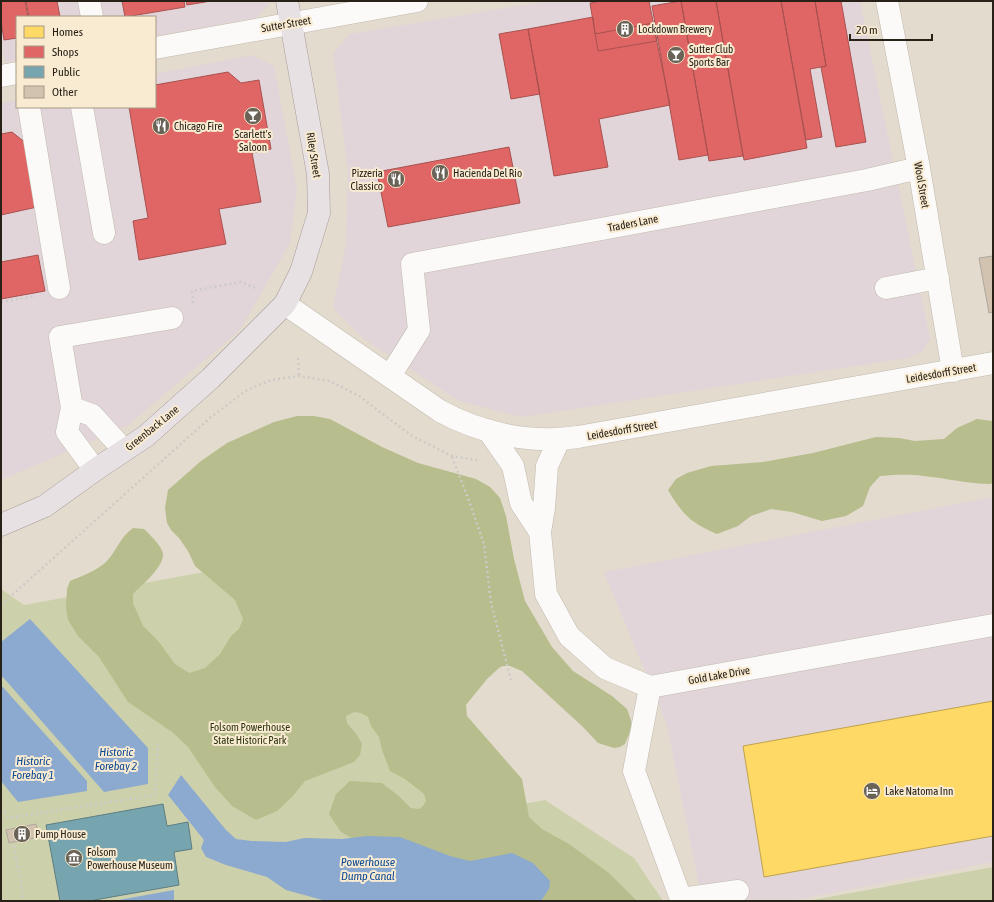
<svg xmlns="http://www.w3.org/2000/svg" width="994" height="902" font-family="'Asap Condensed',sans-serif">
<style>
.commercial{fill:#e1d5d9}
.green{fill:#cdd1ab}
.forest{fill:#b7bd8c}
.water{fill:#8ca9d0}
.homes{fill:#ffd966;stroke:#bea24f}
.shops{fill:#e06666;stroke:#a8514f}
.public{fill:#76a5af;stroke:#5e7d82}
.building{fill:#d1c3b0;stroke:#afa89e}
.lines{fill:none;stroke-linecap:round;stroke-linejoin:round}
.minor-casing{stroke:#c0b9ae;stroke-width:23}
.major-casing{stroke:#a69a99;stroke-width:23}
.path{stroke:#cdcbc7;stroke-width:2.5;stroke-dasharray:2 3;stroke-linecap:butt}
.minor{stroke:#fbfaf8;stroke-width:22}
.major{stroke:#e7e1e3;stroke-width:22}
.labels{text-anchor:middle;stroke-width:4;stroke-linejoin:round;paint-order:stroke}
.street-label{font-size:11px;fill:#272118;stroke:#f9ebd1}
.poi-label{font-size:11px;fill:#272118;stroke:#f9ebd1;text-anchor:start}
.park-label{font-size:11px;fill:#2c3311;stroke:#f9ebd1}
.water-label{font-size:12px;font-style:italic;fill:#0c4994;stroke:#f9ebd1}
</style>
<rect width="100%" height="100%" fill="#e3dbcd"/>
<path class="commercial" d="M1,1H269L267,7L255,18L155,36V17H17V60L5,62L1,39Z
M548,1H860L930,339L922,352L908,358L522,417L459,401L364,339L333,308L346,244L348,173L333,54L349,34Z
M252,55L274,66L297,189L290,243L270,278L239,331L127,426L1,480V103L17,100V107H155V74Z
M993,497V862L789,901H702L667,725L604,572Z"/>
<path class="green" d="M385,539L436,820L545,800L634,858L663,901H1V589L24,605Z
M993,867V901H807Z"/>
<path class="forest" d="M297,416H314L330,419L382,447L418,463L476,479L490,487L500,498L506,516L514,559L525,601L552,647L573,671L612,696L627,709L631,720V729L625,744L620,747L614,748L598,743L583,727L522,671L510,666H503L499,668L487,679L466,705L467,716L522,779L529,817L542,829L569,844L609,873L637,901H471L367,848L340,831L329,814L336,794L350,781L382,783L400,797L411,808L419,809L423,806L426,801L424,794L405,779L390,771L382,750L379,737L371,726L368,717L361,713L354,712L346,716L347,723L357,735L362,744L360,755L354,762L305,781L292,797L277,811L256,820L232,806L215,787L188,747L172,732L128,702L99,657L78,636L68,620L66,608L67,589L70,581C82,576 96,571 106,562C117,551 119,538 133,528L144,529C150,535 162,546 163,554C164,567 141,586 133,594V603L143,626L159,642L175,664L189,673L205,668L220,654L231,636L239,629L243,619L235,600L195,566L188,551L179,538L171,530L167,523L165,508L168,490L201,461L227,443L274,422Z
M977,419L993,421V482L991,484C968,484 946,478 923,476C909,474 894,475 880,476L870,487L863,506L846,516L822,521L792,512L771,509L751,516L738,526L717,534C691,523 683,515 668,490L676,479L687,473L711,466L763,462L813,453L876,437L899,438L915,441L944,439L957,428Z"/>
<path class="water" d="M30,619L148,748V784L104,792L1,675V642Z
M1,685L87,781V791L18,802L1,781Z
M181,775L226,830L236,839L252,841L286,842L304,838L342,839L367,836L400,837L450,856L470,861L512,853L533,863L550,881L549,889L541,901H326L286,890L267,877L226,865L206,857L201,848L204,840L168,795Z
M174,890V901H113Z"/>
<path class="homes" d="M993,701V836L764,877L743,746Z"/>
<path class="shops" d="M1,1H25L28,17H17V38L4,40L1,21Z
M26,1H57L60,17H29Z
M122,1H184L185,7L125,17Z
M186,1H211L187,5Z
M601,1H649L657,41L598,51L590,3Z
M681,1H716L743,156L709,161Z
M681,1L708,155L679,160L652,6Z
M716,1H781L807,148L744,160Z
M781,1H815L826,66L810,69L822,137L806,140Z
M815,1H841L866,142L836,147L821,67L826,66Z
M593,17L595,34L653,23L670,105L599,119L608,167L554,176L528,29Z
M528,29L540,94L511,99L499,34Z
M228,72L241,83L259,80L271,149L252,153L261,202L219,209L226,244L139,260L133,221L148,218L129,107H155V85Z
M12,132L27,144L37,207L1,215V134Z
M509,147L520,203L388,227L377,172Z
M38,255L45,291L1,299V262Z"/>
<path class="public" d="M163,804L167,826L188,822L192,849L174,852L179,885L89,901H60L46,825Z"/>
<path class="building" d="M993,256V312L989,313L979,258Z
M36,824L39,837L9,843L6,830Z"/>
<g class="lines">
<defs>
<path id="minor" d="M89,1L92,17
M887,1L919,168L953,371
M155,48L417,1
M1,76L17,73
M29,107L59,288
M82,107L104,233
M886,288L938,278
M285,304L440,411C482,434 531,444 578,437L993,363
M390,376L419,330L412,264L867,180L919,168
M72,408L92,415L124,450
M488,430L513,466L521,503L540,532
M559,440L547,466L544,508L540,532L546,594L569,636L605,668L650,687L993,625
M95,470L67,432L72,408L60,337L172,318
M650,687L634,771L681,899L738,891"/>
<path id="major" d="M1,525L45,506L95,470L146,436L211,378L285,304L301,272L319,213L318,174L287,1"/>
</defs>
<use href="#minor" class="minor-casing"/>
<use href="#major" class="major-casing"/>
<path class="path" d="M1,302L36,296
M193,303L192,291L241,282L255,288
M298,358L299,376
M452,457L468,498L484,544L491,603L511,680
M1,605L211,417L247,390L271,380L299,376L330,381L359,396L412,436L452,456L477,460
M1,808L9,818L155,795L158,741
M14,846L24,901"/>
<use href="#minor" class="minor"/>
<use href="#major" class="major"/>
</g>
<defs>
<symbol id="building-disc" viewBox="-11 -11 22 22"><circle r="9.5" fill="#696257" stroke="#f9ebd1"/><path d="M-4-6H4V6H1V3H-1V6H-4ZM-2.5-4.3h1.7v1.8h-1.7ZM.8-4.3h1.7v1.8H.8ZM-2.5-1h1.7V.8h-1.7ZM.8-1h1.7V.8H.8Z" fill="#fff"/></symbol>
<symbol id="bar-disc" viewBox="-11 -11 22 22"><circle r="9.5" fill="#696257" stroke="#f9ebd1"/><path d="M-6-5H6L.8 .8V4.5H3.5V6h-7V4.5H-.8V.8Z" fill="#fff"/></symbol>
<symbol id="restaurant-disc" viewBox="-11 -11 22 22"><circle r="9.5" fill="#696257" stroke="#f9ebd1"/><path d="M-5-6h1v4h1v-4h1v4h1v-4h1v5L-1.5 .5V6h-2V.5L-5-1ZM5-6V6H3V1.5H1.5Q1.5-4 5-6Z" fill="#fff"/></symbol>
<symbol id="hotel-disc" viewBox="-11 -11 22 22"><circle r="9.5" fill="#696257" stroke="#f9ebd1"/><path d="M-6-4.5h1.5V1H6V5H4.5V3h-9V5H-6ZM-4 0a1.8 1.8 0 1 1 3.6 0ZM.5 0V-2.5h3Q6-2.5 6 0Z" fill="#fff"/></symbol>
<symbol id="museum-disc" viewBox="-11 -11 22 22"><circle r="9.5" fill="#696257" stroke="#f9ebd1"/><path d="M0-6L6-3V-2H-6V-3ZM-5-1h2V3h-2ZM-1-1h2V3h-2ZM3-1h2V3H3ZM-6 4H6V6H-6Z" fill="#fff"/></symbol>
</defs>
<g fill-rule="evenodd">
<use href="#building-disc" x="615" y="19" width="20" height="20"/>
<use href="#bar-disc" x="666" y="45" width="20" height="20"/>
<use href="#bar-disc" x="243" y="106" width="20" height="20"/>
<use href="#restaurant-disc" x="151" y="116" width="20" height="20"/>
<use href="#restaurant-disc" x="430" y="163" width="20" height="20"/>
<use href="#restaurant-disc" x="386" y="169" width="20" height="20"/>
<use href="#hotel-disc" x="862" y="781" width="20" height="20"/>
<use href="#building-disc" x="12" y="824" width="20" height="20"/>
<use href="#museum-disc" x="64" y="848" width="20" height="20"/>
</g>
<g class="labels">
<g class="street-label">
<text transform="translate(286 24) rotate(-10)" y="4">Sutter Street</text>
<text transform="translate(314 155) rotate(81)" y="4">Riley Street</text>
<text transform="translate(922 185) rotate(80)" y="4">Wool Street</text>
<text transform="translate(633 223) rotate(-11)" y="4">Traders Lane</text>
<text transform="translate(941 373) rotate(-10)" y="4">Leidesdorff Street</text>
<text transform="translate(152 428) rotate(-39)" y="4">Greenback Lane</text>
<text transform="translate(622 430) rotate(-10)" y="4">Leidesdorff Street</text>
<text transform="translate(719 675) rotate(-10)" y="4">Gold Lake Drive</text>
</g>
<g class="poi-label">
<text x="638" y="33">Lockdown Brewery</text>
<text x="689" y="53">Sutter Club<tspan x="689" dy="13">Sports Bar</tspan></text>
<text x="174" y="130">Chicago Fire</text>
<text x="253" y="138" text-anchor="middle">Scarlett's<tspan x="253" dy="13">Saloon</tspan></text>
<text x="383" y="177" text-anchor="end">Pizzeria<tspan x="383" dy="13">Classico</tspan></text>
<text x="453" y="177">Hacienda Del Rio</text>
<text x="885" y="795">Lake Natoma Inn</text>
<text x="35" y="838">Pump House</text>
<text x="87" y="856">Folsom<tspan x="87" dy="13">Powerhouse Museum</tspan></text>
</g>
<g class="park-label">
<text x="250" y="731">Folsom Powerhouse<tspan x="250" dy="13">State Historic Park</tspan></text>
</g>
<g class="water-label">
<text x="116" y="756">Historic<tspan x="116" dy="14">Forebay 2</tspan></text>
<text x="33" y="765">Historic<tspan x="33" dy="14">Forebay 1</tspan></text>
<text x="368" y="866">Powerhouse<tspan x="368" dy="14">Dump Canal</tspan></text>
</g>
</g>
<rect width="994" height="902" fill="none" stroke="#272118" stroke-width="4"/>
<rect x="16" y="16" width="140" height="92" fill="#f9ebd1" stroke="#a59a87"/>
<rect x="24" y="26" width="20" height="12" fill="#ffd966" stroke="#a59a87"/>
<text x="52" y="36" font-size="12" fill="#272118">Homes</text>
<rect x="24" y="46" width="20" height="12" fill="#e06666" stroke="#a59a87"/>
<text x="52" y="56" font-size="12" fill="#272118">Shops</text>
<rect x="24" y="66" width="20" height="12" fill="#76a5af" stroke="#a59a87"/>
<text x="52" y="76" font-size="12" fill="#272118">Public</text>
<rect x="24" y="86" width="20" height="12" fill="#d1c3b0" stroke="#a59a87"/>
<text x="52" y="96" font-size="12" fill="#272118">Other</text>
<path d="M850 34v6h82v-6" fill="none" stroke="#272118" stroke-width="2"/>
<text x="856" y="34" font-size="12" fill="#272118" stroke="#f9ebd1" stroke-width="3" paint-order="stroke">20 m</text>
</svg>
